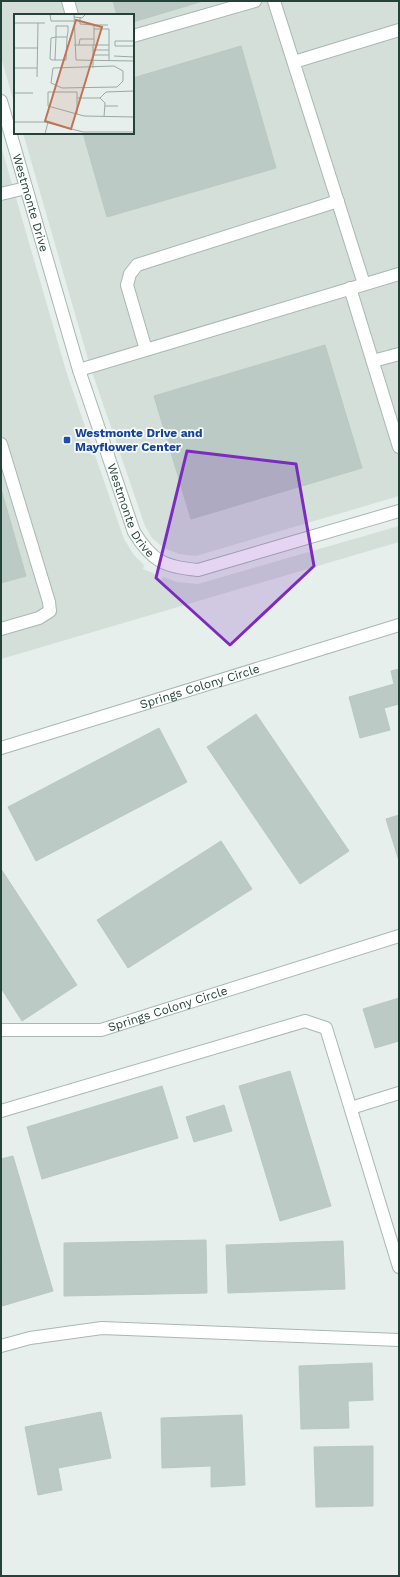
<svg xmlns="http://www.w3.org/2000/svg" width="400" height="1577" font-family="'Work Sans',sans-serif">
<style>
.built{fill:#d4dfda}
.building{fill:#bbcac4;stroke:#b8c9c2}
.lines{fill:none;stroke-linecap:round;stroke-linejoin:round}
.service-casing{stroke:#a8b8b2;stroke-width:14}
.minor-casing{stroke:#a8b8b2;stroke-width:14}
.tertiary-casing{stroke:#a8b8b2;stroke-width:14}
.service{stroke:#fff;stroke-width:12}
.minor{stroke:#fff;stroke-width:12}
.tertiary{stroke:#fff;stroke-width:12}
.marked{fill:#7b2cbf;fill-opacity:0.2;stroke:#7b2cbf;stroke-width:3;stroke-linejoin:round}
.transit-dot{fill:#1a4fb4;stroke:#f7fbf9;stroke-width:1.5}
.labels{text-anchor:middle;stroke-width:3.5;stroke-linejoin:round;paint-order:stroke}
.street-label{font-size:12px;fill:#24423a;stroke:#f7fbf9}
.transit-label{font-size:12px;font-weight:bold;fill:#164399;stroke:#f7fbf9;text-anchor:start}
.inset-road{fill:none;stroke:#98aaa4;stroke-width:1}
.view{fill:#c07456;fill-opacity:0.15;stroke:#c07456;stroke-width:2}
.inset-edge{fill:none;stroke:#24423a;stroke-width:2}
</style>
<rect width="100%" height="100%" fill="#e6efeb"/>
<path class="built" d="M1,1H399V496L196,556L179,554L164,548L152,538L145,526L90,366L23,133H133V15H15V106L1,57Z
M1,146L67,374L124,539L134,555L144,565L143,569L153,573L161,580L163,577L177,582L198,584L399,526V542L1,659Z"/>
<path class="building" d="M113,1H203L133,22V15H117Z
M241,46L276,168L107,217L83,133H133V78Z
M325,345L362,468L191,519L154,396Z
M1,489L26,576L1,583Z
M399,669V704L384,708L390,730L360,738L349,697L394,684L391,671Z
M256,714L349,851L300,884L207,747Z
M159,728L187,782L36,861L8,807Z
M399,815V861L386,819Z
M221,841L252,889L128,968L97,920Z
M1,869L77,985L22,1021L1,988Z
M399,998V1041L375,1048L363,1009Z
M290,1071L331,1206L280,1221L239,1086Z
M162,1086L178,1138L42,1179L27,1127Z
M224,1105L232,1131L194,1142L186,1117Z
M13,1156L53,1291L2,1306L1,1159Z
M206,1240L207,1293L64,1296V1243Z
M343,1241L345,1289L228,1293L226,1245Z
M372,1363L373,1400L348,1401L349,1428L301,1429L299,1366Z
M101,1412L111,1458L58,1468L62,1490L38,1495L25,1427Z
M242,1415L245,1485L211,1487V1466L162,1468L161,1418Z
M373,1446V1506L316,1507L314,1447Z"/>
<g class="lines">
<defs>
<path id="service" d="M68,1L72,15
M274,1L364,284
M133,36L255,1
M294,62L399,30
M1,194L26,188
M350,288L399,447
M146,350L127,285L130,274L137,265L338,201
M373,361L399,354
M79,370L399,274
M1,444L49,602L50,611L39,618L1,629"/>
<g id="minor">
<path id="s1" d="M1,748L399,625"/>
<path id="s2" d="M1,1030H101L399,936"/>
<path d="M351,1108L399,1093"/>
<path d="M1,1111L305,1021L326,1028L399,1267"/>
<path d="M1,1346L30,1338L102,1328L399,1340"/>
</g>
<g id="tertiary">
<path id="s3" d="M1,101L79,370L134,532C152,561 164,567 198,570L399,511"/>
</g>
</defs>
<use href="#service" class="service-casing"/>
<use href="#minor" class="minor-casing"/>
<use href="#tertiary" class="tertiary-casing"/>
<use href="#service" class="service"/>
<use href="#minor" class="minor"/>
<use href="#tertiary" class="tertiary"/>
</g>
<path class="marked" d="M187,451L296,464L314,566L230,645L156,578Z"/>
<rect class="transit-dot" x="63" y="436" width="8" height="8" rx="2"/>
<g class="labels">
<g class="street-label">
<text dy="4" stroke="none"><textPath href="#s3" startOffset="106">Westmonte Drive</textPath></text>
<text dy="4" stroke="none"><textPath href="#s3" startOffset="430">Westmonte Drive</textPath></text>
<text dy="4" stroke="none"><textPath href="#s1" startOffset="208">Springs Colony Circle</textPath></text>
<text dy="4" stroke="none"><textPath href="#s2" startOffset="170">Springs Colony Circle</textPath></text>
</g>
<g class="transit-label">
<text x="75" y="437">Westmonte Drive and<tspan x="75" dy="14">Mayflower Center</tspan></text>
</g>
</g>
<g transform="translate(14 14)">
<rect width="120" height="120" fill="#e6efeb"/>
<path class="inset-road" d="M36,0L37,7H60M60,0L62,46L120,47M60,3L68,4L72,0M66,3V10L80,11V31M120,6V27H101V32H120M0,9H31M80,11H94M80,15H95V31M54,18L53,23H42V12H54V18M60,31H95V47M65,31L66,25H80M0,34H23M79,36H95M79,41H95M100,42L120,43M41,46L42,23L37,24L36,45L38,46H52L53,23M100,52L109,57V67L103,73L48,74L37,69L39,54ZM0,54H23M79,54V31M23,63L24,9M0,79H19M63,84H86L92,78L120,77M86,84L91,89L90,103M91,92H104M63,100V78H34V92L70,102L120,103M0,108H31L69,118H120M31,120L34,108"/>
<path class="view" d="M62,6L88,13L57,115L31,107Z"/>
<rect width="120" height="120" class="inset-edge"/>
</g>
<rect width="400" height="1577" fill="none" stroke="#24423a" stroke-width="4"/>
</svg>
